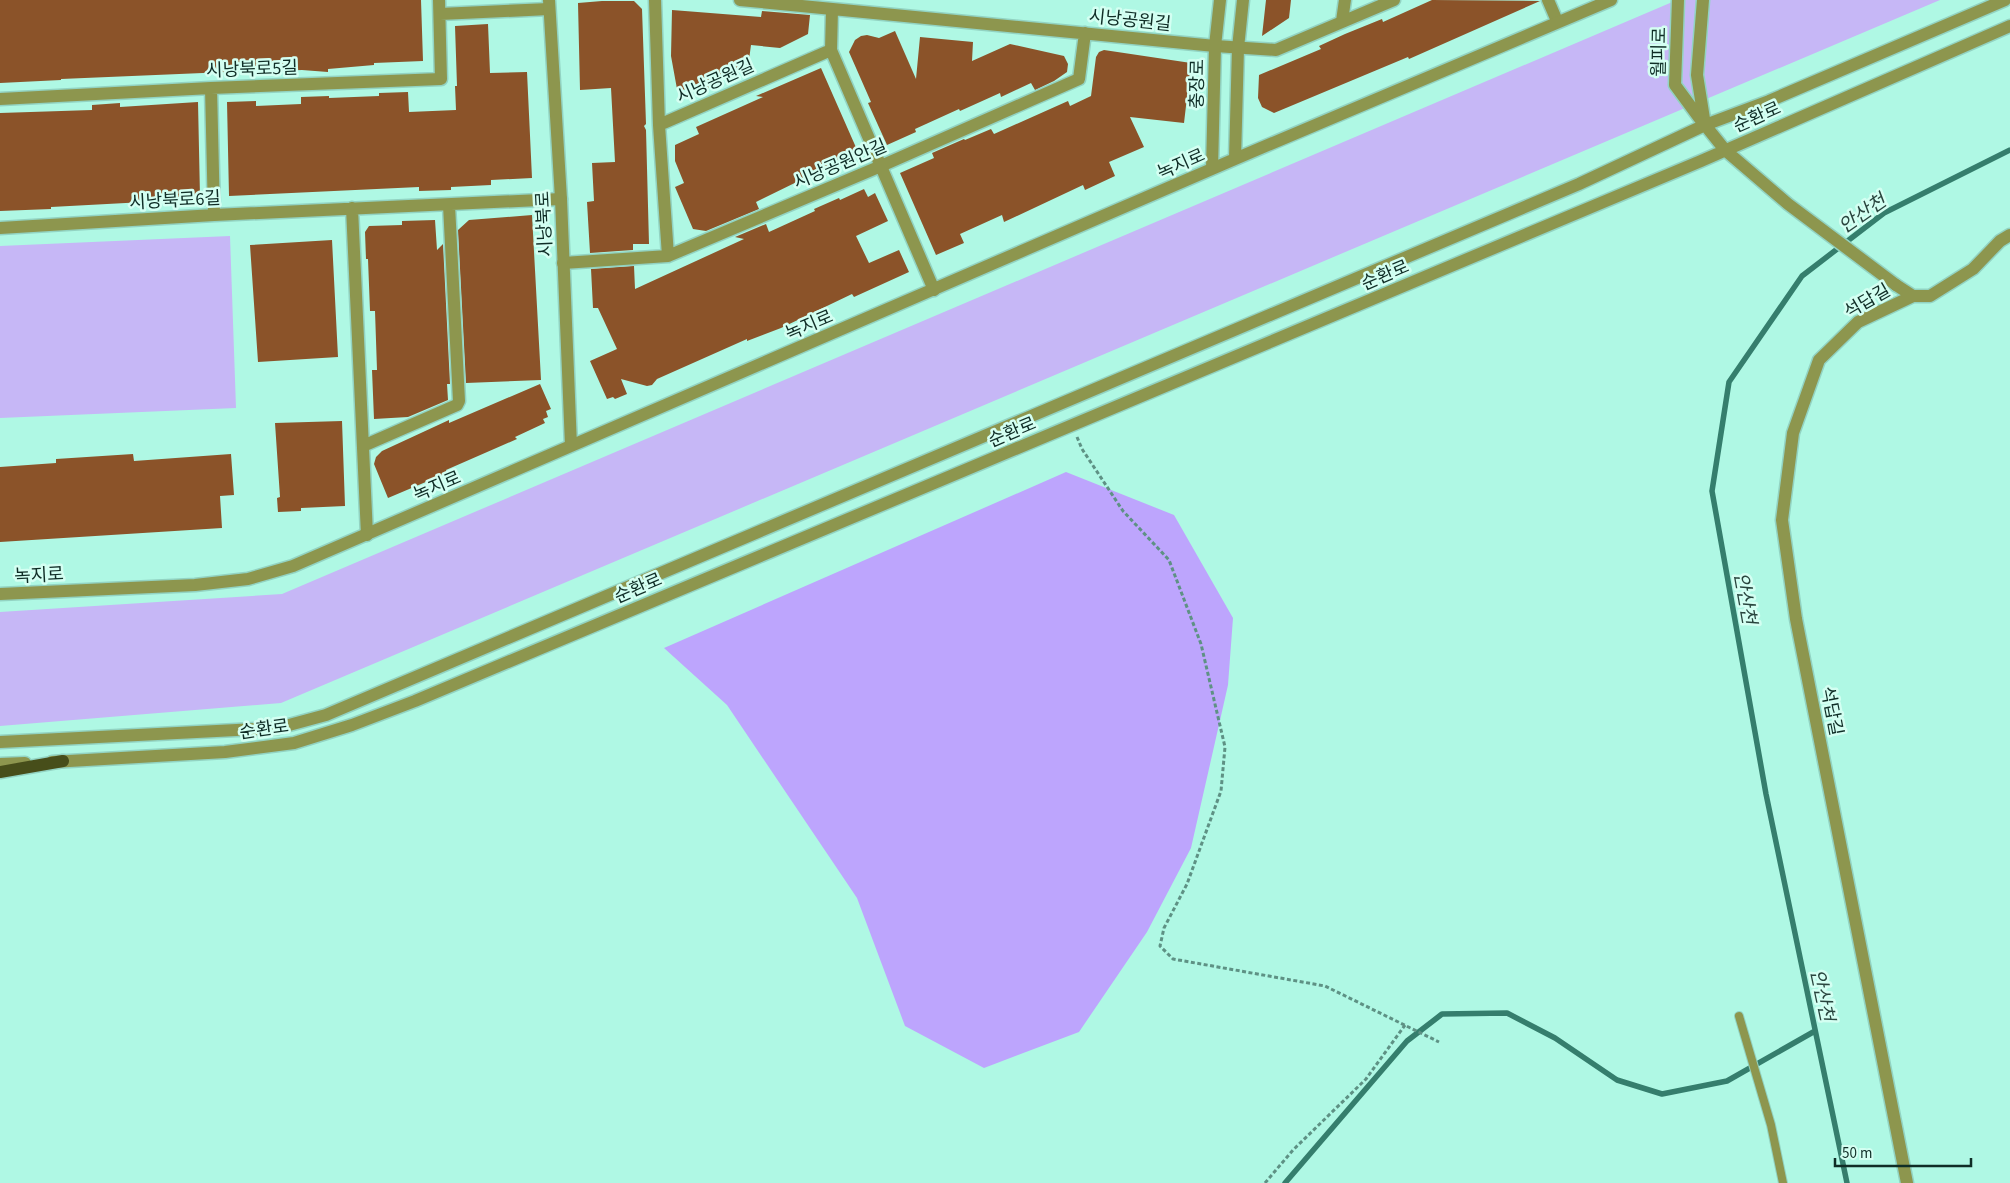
<svg xmlns="http://www.w3.org/2000/svg" width="2010" height="1183" font-family="'Source Sans 3','Noto Sans KR',sans-serif">
<style>
.green{fill:#c6b7f6}
.forest{fill:#bda5fd}
.lines{fill:none;stroke-linecap:round;stroke-linejoin:round}
.stream{stroke:#357e6d;stroke-width:5.5}
.building{fill:#8b5329}
.service-casing{stroke:#92d3c2;stroke-width:10}
.minor-casing{stroke:#92d3c2;stroke-width:15}
.tertiary-casing{stroke:#92d3c2;stroke-width:15}
.primary-casing{stroke:#92d3c2;stroke-width:15}
.path{stroke:#5e9184;stroke-width:3;stroke-dasharray:4 2.5;stroke-linecap:butt}
.service{stroke:#8d964e;stroke-width:8}
.minor{stroke:#8d964e;stroke-width:12}
.tertiary{stroke:#8d964e;stroke-width:12}
.primary{stroke:#474e1a;stroke-width:12}
.labels{text-anchor:middle;stroke-width:5;stroke-linejoin:round;paint-order:stroke}
.street-label{font-size:18px;fill:#0f2d26;stroke:#d4fff2}
.water-label{font-size:19px;font-style:italic;fill:#29453e;stroke:#d4fff2}
</style>
<rect width="100%" height="100%" fill="#aff8e4"/>
<path class="green" d="M1677,0H1940L281,703L0,726V612L282,594Z
M230,236L236,408L0,418V246Z"/>
<path class="forest" d="M1066,472L1174,515L1233,618L1228,685L1191,848L1147,932L1079,1032L984,1068L905,1026L857,898L727,705L664,648Z"/>
<g class="lines">
<path class="stream" d="M1285,1183L1407,1041L1442,1014L1507,1013L1555,1038L1617,1080L1662,1094L1727,1081L1815,1031
M1847,1183L1766,794L1712,491L1729,382L1802,276L1884,213L2010,150"/>
</g>
<path class="building" d="M0,0H421L423,61L374,63V65L328,69V72L302,70L274,71V70L61,79V80L0,83Z
M1266,0H1291L1289,18L1262,36Z
M1432,0L1540,1L1409,59L1408,57L1274,113L1262,107L1258,98L1259,75L1321,49L1319,46L1345,34L1382,19L1383,22Z
M602,1H634L642,9L646,124L644,126L646,130L649,244H633V250L590,253L587,202L594,201L592,163L615,162L611,88L580,90L578,3Z
M672,10L761,17L762,11L810,15L808,34L780,48L751,45L748,67L727,79L709,78L708,92L677,89L671,56Z
M488,24L490,73L527,72L532,178L491,180V185L451,187V190L419,191V187L229,196L227,102L256,101V106L301,104V97L329,96V98L379,96V93L408,92L409,112L456,110L455,86H457L455,26Z
M895,31L916,79L920,37L973,42L972,61L1010,44L1064,56L1068,64L1067,72L1054,81L1035,90L1031,83L1001,97L1000,93L960,111L959,109L915,129L916,132L887,145L868,103L871,102L849,52L855,40L861,36L867,35L879,38Z
M1104,50L1191,63L1184,123L1130,117L1144,147L1109,162L1115,176L1085,190L1083,185L1004,222L1002,215L960,234L964,243L936,255L900,173L934,158L932,153L964,139L965,140L991,129L994,134L1068,101L1070,106L1091,96L1096,57L1099,52Z
M821,68L858,152L756,202L759,209L706,231L693,229L675,187L684,183L675,161V145L699,134L696,127L763,97L756,96Z
M198,102L200,197L163,199V201L51,207V209L0,211V113L92,110V105L120,103V107Z
M864,189L868,197L875,193L888,221L856,236L869,263L899,250L909,272L854,297L852,294L781,328L747,341V339L657,379L652,385L647,386L621,379L627,394L615,399L613,397L607,399L590,361L617,349L598,308H593L591,269L634,266L635,289L744,239L735,237L766,224L769,232L815,211L814,209L839,198L840,200Z
M532,215L541,380L466,383L458,230L469,220Z
M435,220L437,250L443,244L450,384H447L448,400L408,417L374,419L372,370H377L375,311H370L368,259H366L365,232L369,226L402,225V221Z
M332,240L338,357L258,362L250,245Z
M540,384L551,409L546,411L548,417L543,419L545,423L515,437L517,439L446,470L447,473L388,498L374,464L376,457L382,451L449,420V423Z
M342,421L345,506L301,508V511L278,512L277,498L280,497L275,423Z
M133,454L134,461L231,454L234,495L220,496L222,528L0,542V467L56,463V459Z"/>
<g class="lines">
<defs>
<path id="service" d="M1739,1016L1771,1125L1783,1183"/>
<path id="minor" d="M655,0L659,125L668,256
M740,0L1215,46L1276,50L1394,0
M1548,0L1557,21
M440,14L549,9
M1342,21L1345,0
M831,50L934,290
M211,88L214,215
M0,99L211,88L441,79L439,0
M659,125L831,50L832,9
M352,208L367,535
M0,228L214,215L561,199
M563,263L668,256L881,166L1079,79L1085,33
M1896,285L1913,296H1930L1973,269L2000,241L2010,235
M363,446L457,405L459,401L449,205
M1907,1183L1796,619L1782,520L1793,433L1819,360L1858,322L1913,296"/>
<path id="tertiary" d="M549,0L561,199L571,446
M1678,0L1675,85L1703,123
M1703,0L1697,75L1705,125L1725,150L1788,204L1896,285
M1235,159L1238,48L1243,0
M1212,169L1215,46L1220,0
M0,594L195,585L248,579L293,566L1235,159L1611,0
M0,742L278,728L326,715L1579,184L1705,125L1769,101L2005,0
M52,762L225,752L294,743L352,725L415,701L1701,161L2010,26
M0,764L25,763"/>
<path id="primary" d="M0,772L63,761"/>
</defs>
<use href="#service" class="service-casing"/>
<use href="#minor" class="minor-casing"/>
<use href="#tertiary" class="tertiary-casing"/>
<use href="#primary" class="primary-casing"/>
<path class="path" d="M1077,437L1082,449L1123,511L1169,560L1201,644L1225,747L1221,791L1187,884L1164,928L1160,946L1173,959L1325,986L1439,1042
M1265,1183L1293,1150L1366,1079L1405,1025"/>
<use href="#service" class="service"/>
<use href="#minor" class="minor"/>
<use href="#tertiary" class="tertiary"/>
<use href="#primary" class="primary"/>
</g>
<g class="labels">
<g class="street-label">
<text transform="translate(1130 20) rotate(6)" y="6">시낭공원길</text>
<text transform="translate(1659 52) rotate(-89)" y="6">월피로</text>
<text transform="translate(252 69) rotate(-2)" y="6">시낭북로5길</text>
<text transform="translate(715 81) rotate(-24)" y="6">시낭공원길</text>
<text transform="translate(1197 84) rotate(-89)" y="6">충장로</text>
<text transform="translate(1757 117) rotate(-24)" y="6">순환로</text>
<text transform="translate(840 164) rotate(-23)" y="6">시낭공원안길</text>
<text transform="translate(1181 164) rotate(-24)" y="6">녹지로</text>
<text transform="translate(175 200) rotate(-3)" y="6">시낭북로6길</text>
<text transform="translate(544 224) rotate(-93)" y="6">시낭북로</text>
<text transform="translate(1385 275) rotate(-23)" y="6">순환로</text>
<text transform="translate(1867 301) rotate(-30)" y="6">석답길</text>
<text transform="translate(809 325) rotate(-23)" y="6">녹지로</text>
<text transform="translate(1012 432) rotate(-23)" y="6">순환로</text>
<text transform="translate(437 486) rotate(-23)" y="6">녹지로</text>
<text transform="translate(39 575) rotate(-3)" y="6">녹지로</text>
<text transform="translate(638 588) rotate(-23)" y="6">순환로</text>
<text transform="translate(1832 711) rotate(79)" y="6">석답길</text>
<text transform="translate(264 729) rotate(-8)" y="6">순환로</text>
</g>
<g class="water-label">
<text transform="translate(1862 213) rotate(-35)" y="7">안산천</text>
<text transform="translate(1746 598) rotate(80)" y="7">안산천</text>
<text transform="translate(1823 995) rotate(78)" y="7">안산천</text>
</g>
</g>
<path d="M1835 1158v8h136v-8" fill="none" stroke="#0f2d26" stroke-width="2.5"/>
<text x="1842" y="1158" font-size="15" fill="#0f2d26" stroke="#d4fff2" stroke-width="4" paint-order="stroke">50 m</text>
</svg>
